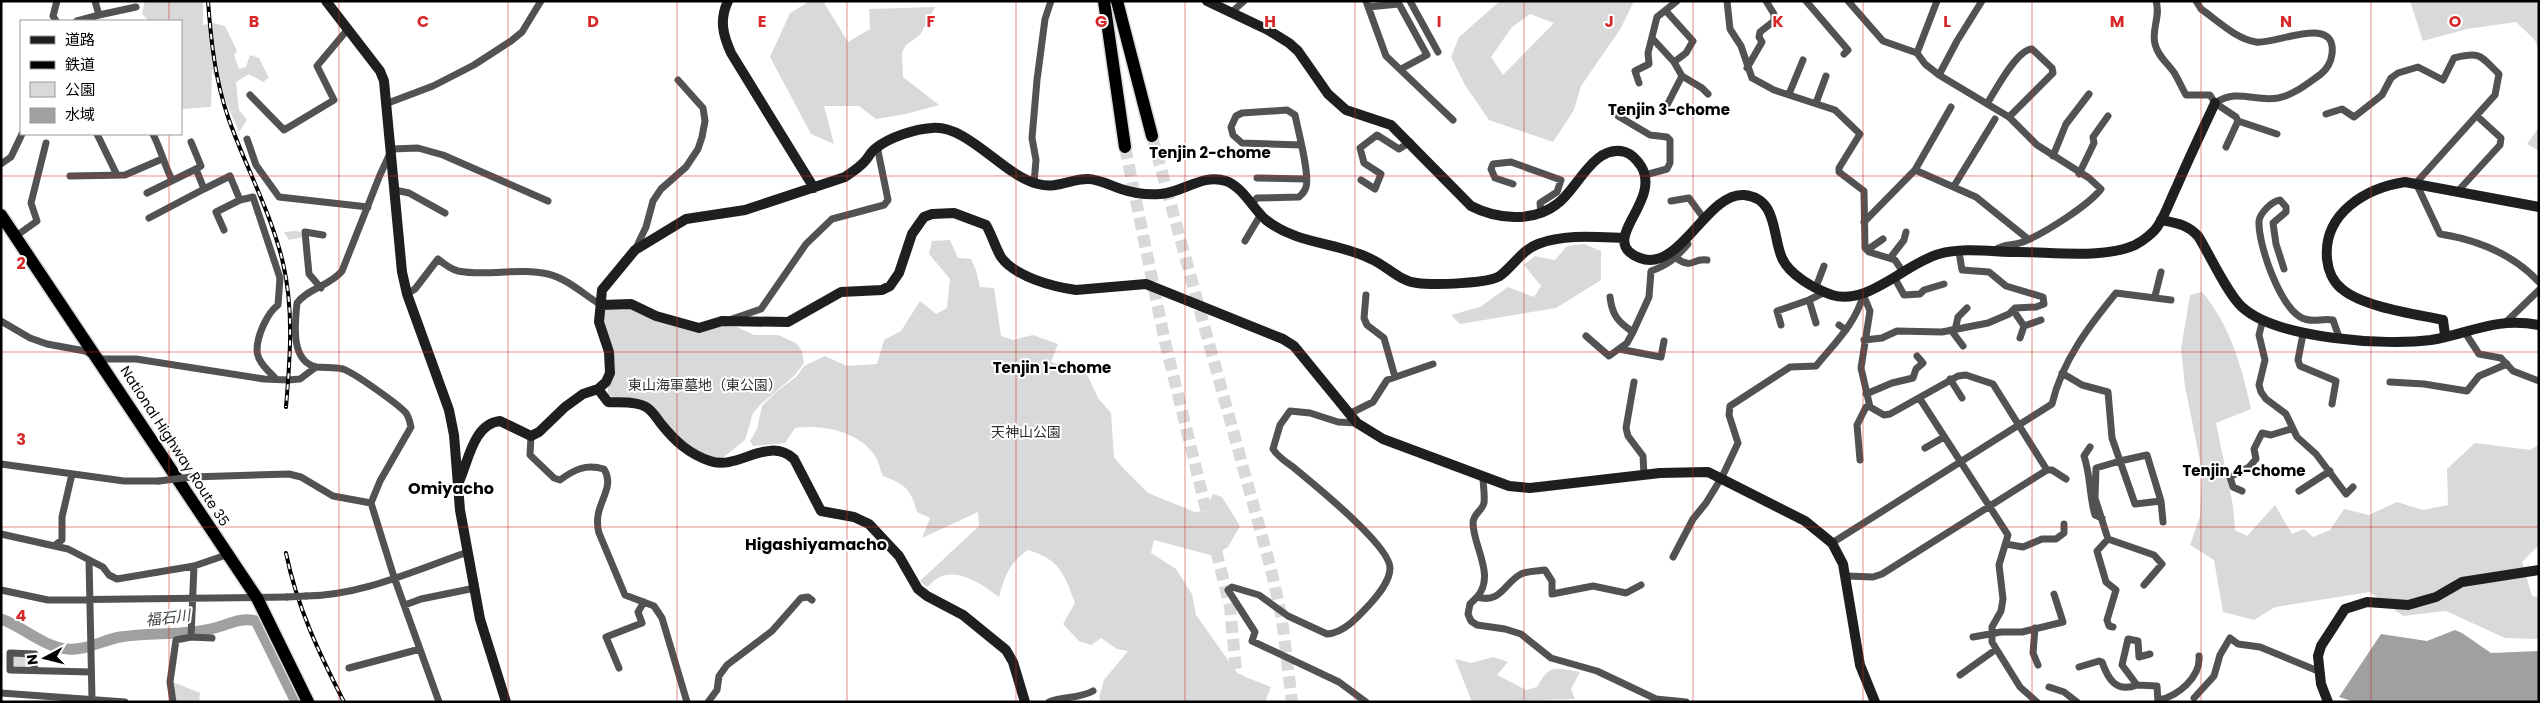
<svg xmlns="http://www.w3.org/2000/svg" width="2540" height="703" font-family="Poppins,'Noto Sans JP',sans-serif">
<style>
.green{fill:#d9d9d9;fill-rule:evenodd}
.water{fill:#a0a0a0}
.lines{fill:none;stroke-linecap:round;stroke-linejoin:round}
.river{stroke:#a0a0a0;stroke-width:11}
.highway-tunnel{stroke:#d9d9d9;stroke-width:12;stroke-dasharray:12 6;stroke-linecap:butt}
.highway-casing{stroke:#dbdbdb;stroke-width:15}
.street{stroke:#525252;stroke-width:7}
.secondary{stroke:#1f1f1f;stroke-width:10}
.highway{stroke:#000;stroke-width:12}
.rail-casing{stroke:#000;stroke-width:4}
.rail{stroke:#fff;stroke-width:2;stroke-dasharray:5.5;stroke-linecap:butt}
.street-bridge{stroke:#525252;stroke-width:7}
.grid{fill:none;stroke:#d62828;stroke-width:1;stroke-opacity:0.55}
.labels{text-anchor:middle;stroke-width:4;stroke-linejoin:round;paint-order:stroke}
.park-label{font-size:14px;fill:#303030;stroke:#fff}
.street-label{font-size:14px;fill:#000;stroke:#fff}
.neighbourhood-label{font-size:15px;font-weight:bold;fill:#000;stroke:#fff}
.water-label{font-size:15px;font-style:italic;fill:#414141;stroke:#fff}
.quarter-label{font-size:16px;font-weight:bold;fill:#000;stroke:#fff}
.grid-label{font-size:16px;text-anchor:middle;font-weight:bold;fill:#d62828;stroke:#fff;stroke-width:4;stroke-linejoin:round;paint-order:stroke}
</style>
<rect width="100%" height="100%" fill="#fff"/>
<path class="green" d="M145,1H203V25L213,23L225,26L237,51L234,55L239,69L246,67L250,55L259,58L269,78L263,82L249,74L236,82L239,110L247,120L239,132L212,70L211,107L181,109V21H149L142,14Z
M810,1H823L848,42L870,29L869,9L935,7L920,35L906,45L902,53L903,77L939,105L906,114L876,119L859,106H824L834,144L811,134L770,57L790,13Z
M1500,1H1634L1621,28L1581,86L1574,110L1553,142L1489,120L1465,85L1451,57L1459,37ZM1530,14L1554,23L1503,75L1491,57L1512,27Z
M2410,1H2539V51L2535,40L2516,22L2467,29L2423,41Z
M2539,127V151L2527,144Z
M296,231L300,232L303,237L289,240L284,232Z
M950,240L958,258L971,259L976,270L980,287L994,288L1001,336L1013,340L1033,335L1058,344L1051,362L1086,372L1098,398L1111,413L1114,457L1123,468L1148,493L1195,512L1205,511L1213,494L1222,497L1240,526L1228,547L1214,556L1154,540L1151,553L1176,569L1192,594L1196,615L1238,674L1271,687L1265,702H1101L1099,698L1104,680L1128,651L1117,649L1101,638L1091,645L1079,641L1063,624L1075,603C1064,573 1060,560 1028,550C1009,563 1005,576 999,597C984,586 960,568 940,577C935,579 931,584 927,587L920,581L979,526L978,512L922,538L930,518L917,512C911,489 905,484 883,476C880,469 878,460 874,454C857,431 822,424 795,428L785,443L753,446L750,441L757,429L762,406L775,393L797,376L804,366L825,356L847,366L877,364L884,340L901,331L920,301L936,314L947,308L950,279L929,254L932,241Z
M1584,244L1601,251V280L1556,308L1460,324L1451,315L1480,307L1508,287L1534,297L1541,286L1524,265L1535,256L1555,260L1567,246Z
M2202,292C2230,325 2242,367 2251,409L2216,423L2233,506L2235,530L2247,536L2275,505L2292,534L2304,529L2313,537L2330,530L2344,509L2369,515L2397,502L2423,510L2448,505L2447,469L2475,443L2530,450L2539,445V545L2522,562L2532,596L2539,597V639L2505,638L2446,611L2403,616L2370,592L2275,607L2254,620L2223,612L2214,560L2190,545L2200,516L2202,471L2185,386L2181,349L2190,295Z
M625,306L655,320L737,327L754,335H778L796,343L802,351L804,363L794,376L761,404L753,413L745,440L720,460L686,446L660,416L612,397L608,394V386C628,366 599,330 604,309Z
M11,656L33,657L31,667L11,668Z
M1493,657L1508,662L1497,675L1526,690L1537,687C1550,663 1555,668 1580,672L1571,689L1575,699L1472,702L1455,659L1471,663Z
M173,682L200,693L199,702H175Z"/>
<path class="water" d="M2455,630L2462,633L2491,653L2539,651V702H2355L2339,697L2381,634L2427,641Z"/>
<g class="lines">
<path class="river" d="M1,619C24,627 43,647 68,649C85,651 103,640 120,637C152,632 183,636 215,628C230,624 240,617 256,621L296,702"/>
<path class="highway-tunnel" d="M1152,136L1271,569L1282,619L1292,702
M1125,147L1165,342L1230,607L1239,702"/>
<defs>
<path id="highway" d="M1104,1L1125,147
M1117,1L1152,136
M1,215L257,598L308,702"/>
</defs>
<use href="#highway" class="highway-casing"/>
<path class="street" d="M95,1L99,15L136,7
M1366,1L1386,56L1453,120
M1410,1L1438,52
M1727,1L1730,29L1741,46L1752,78L1774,90L1835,110L1860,134L1839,168V172L1864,191L1865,248L1869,252L1895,260L1903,272
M1806,1L1848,50L1844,54
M1848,1L1883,41L1917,53L1925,64L1939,75L2009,117L2037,145L2089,178L2101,189C2088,206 2043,234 2023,242C2010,247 2007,242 1993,251
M2156,1C2161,17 2151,29 2155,44C2158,57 2168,63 2175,74C2179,81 2182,88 2186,95H2210L2215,103L2236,117L2238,121L2277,134
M2196,1L2201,9C2217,20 2236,39 2256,42C2275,45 2337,13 2332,54C2331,62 2327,69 2321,74C2308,83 2294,95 2278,98C2253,102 2238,88 2215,103
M1368,7L1399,4L1427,55L1401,69
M1232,12L1244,1
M56,21L53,16L57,1
M77,21L99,15
M1652,38L1674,62L1686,53L1693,41L1666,11
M1917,53L1937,1
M1747,68L1762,42L1759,37L1760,32L1774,21V14L1766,1
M1939,75L1957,41L1982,1
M1682,76L1702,88L1708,94
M1639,83L1635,71L1649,64L1648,53L1657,17L1677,1
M1789,94L1803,60
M250,95L284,130L334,100L317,66L348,29
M388,103L433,86L474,65L511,41L522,32L541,1
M1816,103L1826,76
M1987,104C1995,91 2017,49 2032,49L2052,68L2053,73L2009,117
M1665,109L1682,76L1674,62
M2326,114L2342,109L2354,117L2382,95L2391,78L2398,73L2418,67L2443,80L2454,58C2482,51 2480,56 2499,74L2495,95L2416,183L2440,234C2478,240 2512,253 2539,282
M1618,116L1650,135L1667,137L1670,140V163L1667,169L1645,175
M97,134L117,175
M153,134C161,150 164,164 172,180
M247,139L256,165L279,197L368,207
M191,142L201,166L196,169
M2226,147L2238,121
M2053,156L2066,124L2089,94
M1,164L11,157L22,134
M1915,170L1976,197L2028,239
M2079,174L2094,143L2093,137L2108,116
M70,176L125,175L162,159
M1257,178L1306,179
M1361,180L1375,189L1381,174L1364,163L1360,148L1377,135L1399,149L1410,142
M1034,183L1036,160L1032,138L1037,80L1045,19L1051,1
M1513,184L1495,178L1491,169L1493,164L1511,162L1561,180L1557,192L1540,203L1541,213
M1954,186L1995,119
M395,190L409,193L445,213
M2458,191L2500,145L2501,138L2477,116
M147,193L196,169L204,189L230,176L240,200L253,197L280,278L278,305C267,313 257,336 257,350C257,362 269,371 276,379
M1671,201L1689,198L1705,220
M1251,204L1257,198L1299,197C1302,194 1305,192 1306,187C1310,175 1298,130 1295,115L1287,110L1242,113L1236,116L1231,127L1233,135L1242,143L1301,145
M149,218L204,189
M1864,222L1915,170L1951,107
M224,230L216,212L240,200
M16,236L37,221L31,203L46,143
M1245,241L1261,214
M635,250L646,227L653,201L661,189L686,167L698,149L702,137L705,121L703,108L678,80
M1867,250L1883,239
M1891,257L1904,240L1906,232
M1676,258C1694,270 1691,258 1707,260
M2284,269L2276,244L2273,223L2286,212V207L2280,200C2272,201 2260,213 2259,221C2258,245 2280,307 2302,318C2312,323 2322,318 2333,320L2339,337
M1894,277L1904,295L1920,294L1924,290L1944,284
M1816,287L1824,266
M321,288L309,274L305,232L323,235
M407,294L415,289L438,259C444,264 450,269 458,271C487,277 518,267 548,274C568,279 583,294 601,305
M1366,295L1364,318L1367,325L1384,338L1395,377
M2155,296L2161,272
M1610,297C1612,315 1618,322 1633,332
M1809,300L1816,323
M2013,310L2024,326L2020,338
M732,319L761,309L806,244L832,219L884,205L888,200L877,146
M2263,319L2259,335L2265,360L2259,385L2261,392L2266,399L2286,414L2297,437L2316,454L2346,494L2353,487
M1,321L30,338L47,344L85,351L99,359H136L264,379L288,380L300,379L316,367
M2506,322L2539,290
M1781,325L1777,311L1809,300L1825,292
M1839,325L1846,330
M2024,326L2041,320
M1951,330L1963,346
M1955,330L1958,317L1967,308
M2464,331L2479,354L2501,358L2513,371L2539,381
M2303,334L2298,360L2300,366L2336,381L2332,404
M1586,336L1609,356L1627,343L1633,332L1649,297L1651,271C1668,265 1676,258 1688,244L1685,239
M1864,340L1882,338L1897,331L1942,332L1988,323L2009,314L2015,308L2036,307L2044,304L2043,297L2006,286L1989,272L1962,270L1959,252
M1619,349L1661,357L1664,341
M2062,373L2082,385L2108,392L2112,438L2120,461L2096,468L2095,498L2108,539L2154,555L2162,564L2144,585
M1950,379L1962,398
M1634,382L1626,428L1628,436L1643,456L1644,475
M2390,382L2424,384L2467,391L2479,376L2507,364
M1866,394L1892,383L1913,378L1916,369L1923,363L1917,356
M1920,399L2008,535L1999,565L2003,599L2001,611L1992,627V642L2020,687L2037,702
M1349,414L1373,402L1387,380L1433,364
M1357,423L1338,422L1310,413L1290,411L1280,425L1273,449C1278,457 1286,462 1293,467C1312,483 1390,545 1390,568C1390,581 1378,595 1370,604C1359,616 1344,633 1327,634L1288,616L1259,595L1232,587L1228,590L1255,632L1252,641L1339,682L1366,702
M531,436L530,455L554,478L560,480C575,469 586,464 604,469C617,490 591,505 599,533L625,595L654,606L662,618L687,702
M2090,447L2084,456C2091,477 2089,495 2095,515L2102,518
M1925,448L1944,437
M1860,460L1857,425L1866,407H1870
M1,464L124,481H159
M2047,470H2052L2066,479
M191,477L289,474L301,477L333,496L371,503
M2242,491L2233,487L2230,477L2249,467L2256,459L2254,449L2262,433L2271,435L2291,429
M2299,491L2330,471
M2161,501L2135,504L2120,461L2147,455L2161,501L2163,522
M1,534L68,549L103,567L109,575L117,579L194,566L229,554
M2108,539L2097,551L2106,582L2116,590L2107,620L2109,626L2113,627
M1832,543L2052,404C2062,361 2089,326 2116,293L2171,300
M2006,544L2023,547L2042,539H2056L2064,533V524
M55,545L62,540V517L72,474
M1673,557L1693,519L1706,503L1722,477L1738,443L1729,415L1730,406L1790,367L1816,366C1833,345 1857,322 1863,295
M89,560L92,699
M1847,576L1873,577L1882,574L2047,470L1993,384L1966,375L1958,376L1890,414L1884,415L1870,407L1861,368L1870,311L1863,294
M1641,585L1626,593L1593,586L1552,594V581L1545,570C1539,571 1527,571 1521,574C1504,583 1501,604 1477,597L1470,604L1468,614L1471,621L1477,625L1505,629L1521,634L1551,658L1597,671L1656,699L1686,702
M1,590L48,600L287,597
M306,596C363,595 415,570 468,552
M1477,597C1496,576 1473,546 1473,523C1473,514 1482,511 1484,503C1485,495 1483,485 1483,476
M405,605L421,599L475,588
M2035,628L2033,653L2038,665
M191,637L194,566
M1973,637L2001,632H2022L2063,622L2054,594
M2150,654L2139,657L2138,641L2128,639L2122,665L2137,685L2157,686L2158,702
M2079,667L2099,661L2102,662C2108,679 2116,693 2137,685
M349,668L420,649
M619,668L606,637L642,623L638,612L644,602
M34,670L35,654L10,653V670L91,672
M1960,675L1995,650
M2049,687L2064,692L2077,702
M1,693L125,702
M2194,698L2214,676L2220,655L2230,638L2238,644L2260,647L2318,671
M2159,700C2178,696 2201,677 2199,656
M173,702L170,682L176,640L191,637L212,638
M439,702L394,577L371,503L380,481L411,427C410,423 409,417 406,413C398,404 353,372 343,369C334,367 325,368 316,367C290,361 295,323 297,303C308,288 330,286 342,271L380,175L392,149L418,148L443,155L548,201
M708,702L717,690L719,676L727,665L772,631L801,598L808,597L812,600
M1049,702C1064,696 1078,699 1093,691"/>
<path class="secondary" d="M326,1L380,71L384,81L402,272L407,294L449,410L454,435L460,510L480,619L506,702
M728,1C719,20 723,35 731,53L814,188
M1207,1L1268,30L1289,43L1298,51L1328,94L1346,110L1391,125L1471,206C1496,219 1533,223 1557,204C1577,190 1594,143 1625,152C1631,154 1637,160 1641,166C1663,202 1595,241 1640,258C1679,274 1707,192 1744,195C1778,198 1772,236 1782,258C1789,275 1815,289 1832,295C1868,306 1906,263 1939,254C1964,247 1993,252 2019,252C2052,252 2104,259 2135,245C2143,241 2155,232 2159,224C2166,213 2171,198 2177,186C2189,158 2202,131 2215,103
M2161,220C2176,223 2187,224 2198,236C2210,255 2227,293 2242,307C2277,339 2385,346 2431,340C2472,333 2494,317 2539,325
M601,305L631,304L656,316L699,328L722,321L788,322L841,292L882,290L890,286L899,273L912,234L924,217L932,214L954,213L986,225C992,235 995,247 1001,257C1015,277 1054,287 1076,290L1146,284L1283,339L1294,346L1357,423L1383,439L1509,486L1530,488L1660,473L1708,472L1805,521L1832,543L1843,564L1860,665L1875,702
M2445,335L2443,320C2415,314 2363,307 2342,289C2333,282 2328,270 2327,259C2323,213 2366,188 2405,182L2539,207
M598,389L608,402C620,403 636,401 646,407C653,411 657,419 662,425C675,441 689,454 710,461C738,471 768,435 794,459L821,511L854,517L869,524L899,556L918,589L927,596L963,615L1006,650L1013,662L1025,702
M457,486C468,465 472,424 500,421L531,436L539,432L565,407L583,394L598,389L606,382L610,373L609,352L599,322L602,290L635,250L686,219L745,210L845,177C852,172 859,168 865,161C869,157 871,151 876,148C890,137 915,129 932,128C967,124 1004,176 1038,184C1058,189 1069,179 1088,179C1099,179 1111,186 1121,189C1133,193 1147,195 1160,194C1183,193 1202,173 1226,181C1243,187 1253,209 1266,220C1298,245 1338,242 1371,259C1387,266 1399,281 1417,283C1432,285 1491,284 1501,275C1514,265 1522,250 1538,244C1564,234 1596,237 1623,238
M2328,702L2321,684L2318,656L2321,646L2345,609L2367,602L2408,605L2436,597L2462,582L2539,570"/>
<use href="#highway" class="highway"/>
<defs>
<path id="rail" d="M208,1C211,41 215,79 228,117C245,166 271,212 283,263C294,310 290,359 286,407
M286,553C297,607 319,653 344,702"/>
</defs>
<use href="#rail" class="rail-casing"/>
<use href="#rail" class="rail"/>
<path class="street-bridge" d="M159,481L191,477
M287,597L306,596"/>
</g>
<path class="grid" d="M169,1V21M339,1V702M508,1V702M677,1V702M847,1V702M1016,1V702M1185,1V702M1355,1V702M1524,1V702M1693,1V702M1863,1V702M2032,1V702M2201,1V702M2371,1V702M169,134V702M1,176H2539M1,352H2539M1,527H2539"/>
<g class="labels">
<g class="park-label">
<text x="705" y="390">東山海軍墓地（東公園）</text>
<text x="1026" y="437">天神山公園</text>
</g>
<g class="street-label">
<text transform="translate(175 446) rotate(57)" y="5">National Highway Route 35</text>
</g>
<g class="neighbourhood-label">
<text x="1669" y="115">Tenjin 3-chome</text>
<text x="1210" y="158">Tenjin 2-chome</text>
<text x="1052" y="373">Tenjin 1-chome</text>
<text x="2244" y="476">Tenjin 4-chome</text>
</g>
<g class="water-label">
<text transform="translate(168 618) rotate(-7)" y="5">福石川</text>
</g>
<g class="quarter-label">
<text x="451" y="494">Omiyacho</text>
<text x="816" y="550">Higashiyamacho</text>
</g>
</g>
<g class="grid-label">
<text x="254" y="27">B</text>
<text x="423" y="27">C</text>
<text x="593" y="27">D</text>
<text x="762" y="27">E</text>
<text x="931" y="27">F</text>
<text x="1101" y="27">G</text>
<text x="1270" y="27">H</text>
<text x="1439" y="27">I</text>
<text x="1609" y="27">J</text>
<text x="1778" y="27">K</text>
<text x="1947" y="27">L</text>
<text x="2117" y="27">M</text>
<text x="2286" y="27">N</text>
<text x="2455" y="27">O</text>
<text x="21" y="269">2</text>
<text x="21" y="445">3</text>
<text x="21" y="621">4</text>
</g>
<rect width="2540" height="703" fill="none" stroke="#000000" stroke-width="5"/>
<rect x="20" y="20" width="162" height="115" fill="#ffffff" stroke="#999999"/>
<rect x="30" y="36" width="25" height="8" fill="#1f1f1f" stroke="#999999"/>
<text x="65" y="45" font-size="15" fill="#000000">道路</text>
<rect x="30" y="61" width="25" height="8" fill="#000000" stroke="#999999"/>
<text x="65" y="70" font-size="15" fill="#000000">鉄道</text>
<rect x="30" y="82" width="25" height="15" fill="#d9d9d9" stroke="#999999"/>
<text x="65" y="95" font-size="15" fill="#000000">公園</text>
<rect x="30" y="108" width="25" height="15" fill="#a0a0a0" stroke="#999999"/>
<text x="65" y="120" font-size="15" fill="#000000">水域</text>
<g transform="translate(45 658) rotate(263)" stroke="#ffffff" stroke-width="4" paint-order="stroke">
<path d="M0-4L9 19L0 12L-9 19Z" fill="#000000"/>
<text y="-8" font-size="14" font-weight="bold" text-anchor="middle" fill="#000000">N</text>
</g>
</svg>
